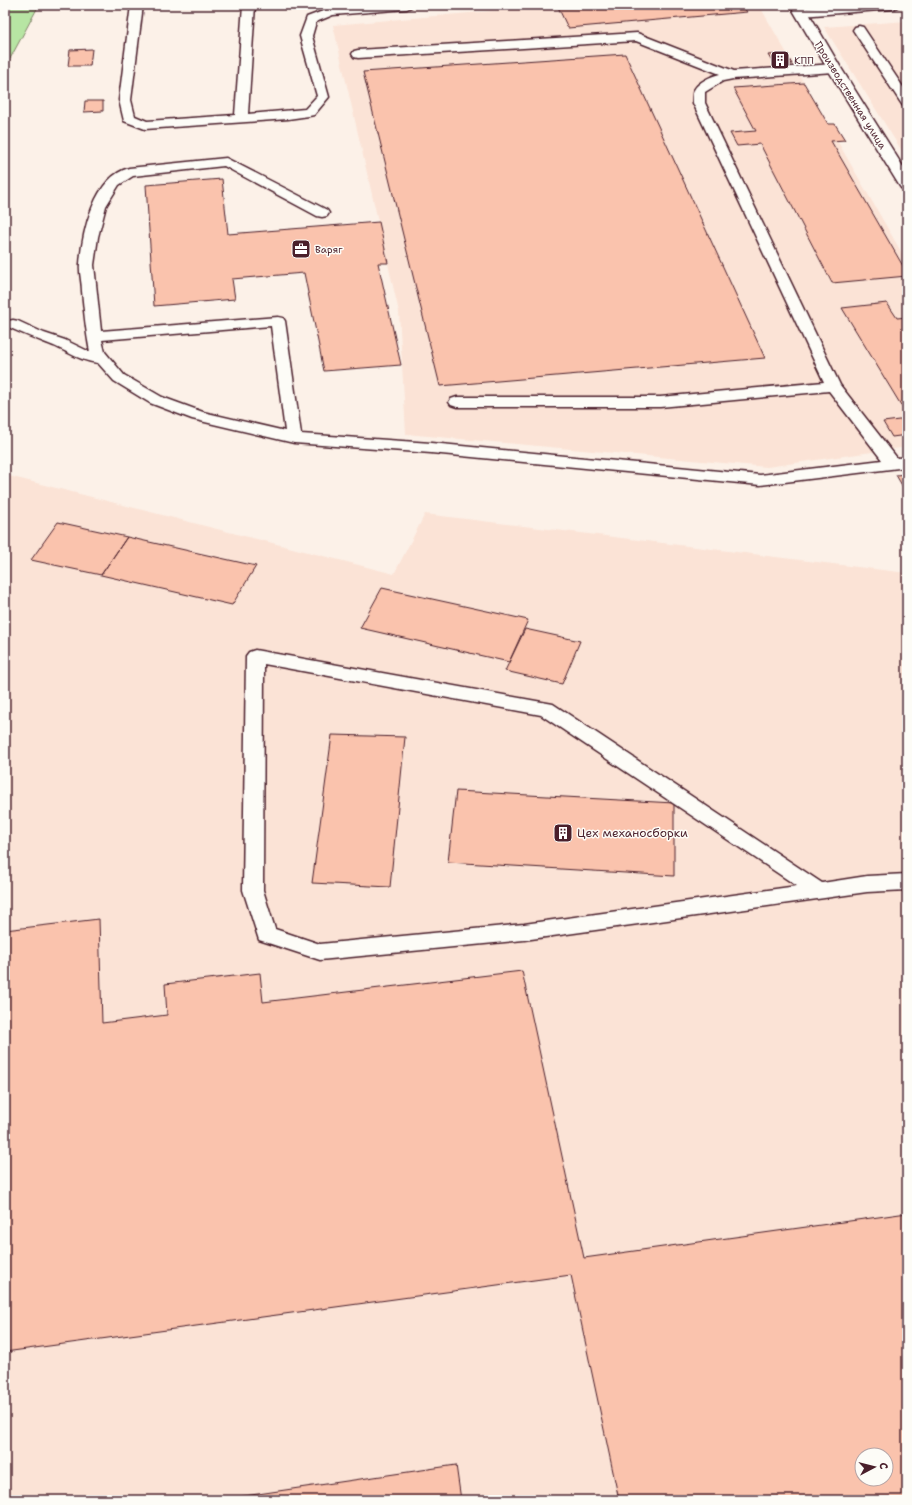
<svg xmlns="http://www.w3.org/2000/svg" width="912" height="1505" font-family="'Shantell Sans',sans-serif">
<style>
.built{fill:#fbe3d6;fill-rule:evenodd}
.green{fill:#b7e5a3;stroke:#808267}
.building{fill:#fac3ad;stroke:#4a1f2b;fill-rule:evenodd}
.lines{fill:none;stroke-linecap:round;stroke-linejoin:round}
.service-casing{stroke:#4a1f2b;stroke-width:3}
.minor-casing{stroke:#4a1f2b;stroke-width:3}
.service{fill:#fdfcf7;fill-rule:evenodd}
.minor{fill:#fdfcf7;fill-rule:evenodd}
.labels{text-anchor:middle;stroke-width:3;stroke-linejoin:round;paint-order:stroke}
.far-poi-label{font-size:10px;fill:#4a1f2b;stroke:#fdfcf7;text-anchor:start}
.far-street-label{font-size:10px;fill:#4a1f2b;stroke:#fdfcf7}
.poi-label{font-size:12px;fill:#4a1f2b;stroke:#fdfcf7;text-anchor:start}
</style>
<rect width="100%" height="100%" fill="#fcf1e8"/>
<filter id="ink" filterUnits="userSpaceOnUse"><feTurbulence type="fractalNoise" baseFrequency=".025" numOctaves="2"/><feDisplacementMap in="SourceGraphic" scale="8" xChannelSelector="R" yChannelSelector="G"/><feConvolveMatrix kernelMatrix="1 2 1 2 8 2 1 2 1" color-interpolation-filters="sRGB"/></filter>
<g filter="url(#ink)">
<path class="built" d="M561,5H759L907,262V447L767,467L406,434L399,312L333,25Z
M907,21V159L824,27Z
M5,475L394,574L425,514L907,573V1500H5ZM862,1455H886V1479H862Z"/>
<path class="green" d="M5,5H39L5,68Z"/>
<path class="building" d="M586,5H742L747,12L568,28L558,7Z
M92,49L90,66H68L70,50Z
M625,54L765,358L440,386L363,72Z
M786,54L792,64L774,65L768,55Z
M804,83L828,124H835L845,140L831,141L907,273V276L832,283L760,144L737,146L730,133L756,131L733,88Z
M85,101H103V111L84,112Z
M222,179L228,234L379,222L388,263H378L401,365L324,371L304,273L232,279L235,299L154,306L146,185Z
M887,303L897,318L907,317V415L842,308Z
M907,419V435L892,437L883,422Z
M907,474V494L896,475Z
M58,522L127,537L101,575L31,560Z
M127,537L256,566L232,605L101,575Z
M382,588L528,620L509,662L360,628Z
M525,629L580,641L562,684L505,671Z
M332,735L405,737L390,887L312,883Z
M456,791L674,803V876L448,862Z
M99,919L102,1023L167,1015L165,984L260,973L263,1002L522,971L584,1258L907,1213V1500H619L571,1275L5,1352V930ZM862,1455H886V1479H862Z
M456,1465L461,1500H217Z"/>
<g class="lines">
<defs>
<path id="service" d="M131,5H143L131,100L135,116L147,121L235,115L243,5H255L248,114L305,109L317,96L300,36L307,17L331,8L369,5H413L411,7L407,9L333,15L316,22L312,36L329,97L314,115L309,116L288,119L145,129L124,121L119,100Z
M847,5H899L897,7L893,9L801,16L797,15L795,12L797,9L801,8Z
M859,26L863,27L907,93V107L903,106L853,30L855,27Z
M637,33L734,71L834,64L838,65L840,68L838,71L834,72L733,79L723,81L705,92V103L840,385L897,458L907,457V467L760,485L431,453L294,443L192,419L150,403L114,381L98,363C81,361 70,353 54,346C39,340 23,334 8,327L6,324L8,321L13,320L18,321L44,333L65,340L90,352C86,332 84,312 82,291C82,282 79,273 80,264C82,233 94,177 129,168L226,158L327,210L329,213L327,216L322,217L317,216L224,166L133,176L119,185L106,206L98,237L94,265L101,331L278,317L283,318L285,321L301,434L431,443L760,475L882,460L829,391L660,407H457L451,405L449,402L451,399L457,397H660L824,382L693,103C693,99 692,93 694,90C698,82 711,76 720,74L636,41L358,58L354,57L352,54L354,51L358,50ZM271,326L285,431L203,412L162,397L124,375L105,352L102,340Z
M255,650L553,704L822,883L867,876L907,874V890L867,892L524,940L320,960L259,940L243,890L246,656L249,652ZM264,664L541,715L797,886L524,924L320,944L275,929L263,890Z"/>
<path id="minor" d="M790,5H804L841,68L907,173V190L901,188L899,185L827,68Z"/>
</defs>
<use href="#service" class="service-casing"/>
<use href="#minor" class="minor-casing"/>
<use href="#service" class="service"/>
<use href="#minor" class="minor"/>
</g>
</g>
<defs>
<symbol id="building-square" viewBox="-11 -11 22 22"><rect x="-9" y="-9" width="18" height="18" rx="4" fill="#4a1f2b" stroke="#fdfcf7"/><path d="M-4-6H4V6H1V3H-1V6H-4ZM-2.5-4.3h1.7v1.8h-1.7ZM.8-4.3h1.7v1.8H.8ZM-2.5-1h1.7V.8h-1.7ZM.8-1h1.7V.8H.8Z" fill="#fff"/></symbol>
<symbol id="office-square" viewBox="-11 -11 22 22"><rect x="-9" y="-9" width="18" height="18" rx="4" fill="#4a1f2b" stroke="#fdfcf7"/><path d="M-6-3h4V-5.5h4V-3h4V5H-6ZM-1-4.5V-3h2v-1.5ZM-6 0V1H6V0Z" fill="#fff"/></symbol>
</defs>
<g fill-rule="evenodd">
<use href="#building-square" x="769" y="49" width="22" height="22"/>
<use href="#office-square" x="290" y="238" width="22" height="22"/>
<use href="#building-square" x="552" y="822" width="22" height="22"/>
</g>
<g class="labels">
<g class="far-poi-label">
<text x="794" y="64">КПП</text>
<text x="315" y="253">Варяг</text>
</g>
<g class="far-street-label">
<text transform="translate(851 95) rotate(58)" y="4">Производственная улица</text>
</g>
<g class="poi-label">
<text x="577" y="837">Цех механосборки</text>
</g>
</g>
<rect width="912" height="1505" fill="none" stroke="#fdfcf7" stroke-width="20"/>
<rect x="10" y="10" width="892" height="1485" fill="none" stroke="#4a1f2b" stroke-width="1.5" filter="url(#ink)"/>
<g transform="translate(874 1467) rotate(83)"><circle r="19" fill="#fdfcf7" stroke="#b5a4a5"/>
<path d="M0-3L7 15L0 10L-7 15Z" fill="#4a1f2b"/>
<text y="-6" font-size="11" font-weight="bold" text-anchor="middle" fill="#4a1f2b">С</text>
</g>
</svg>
